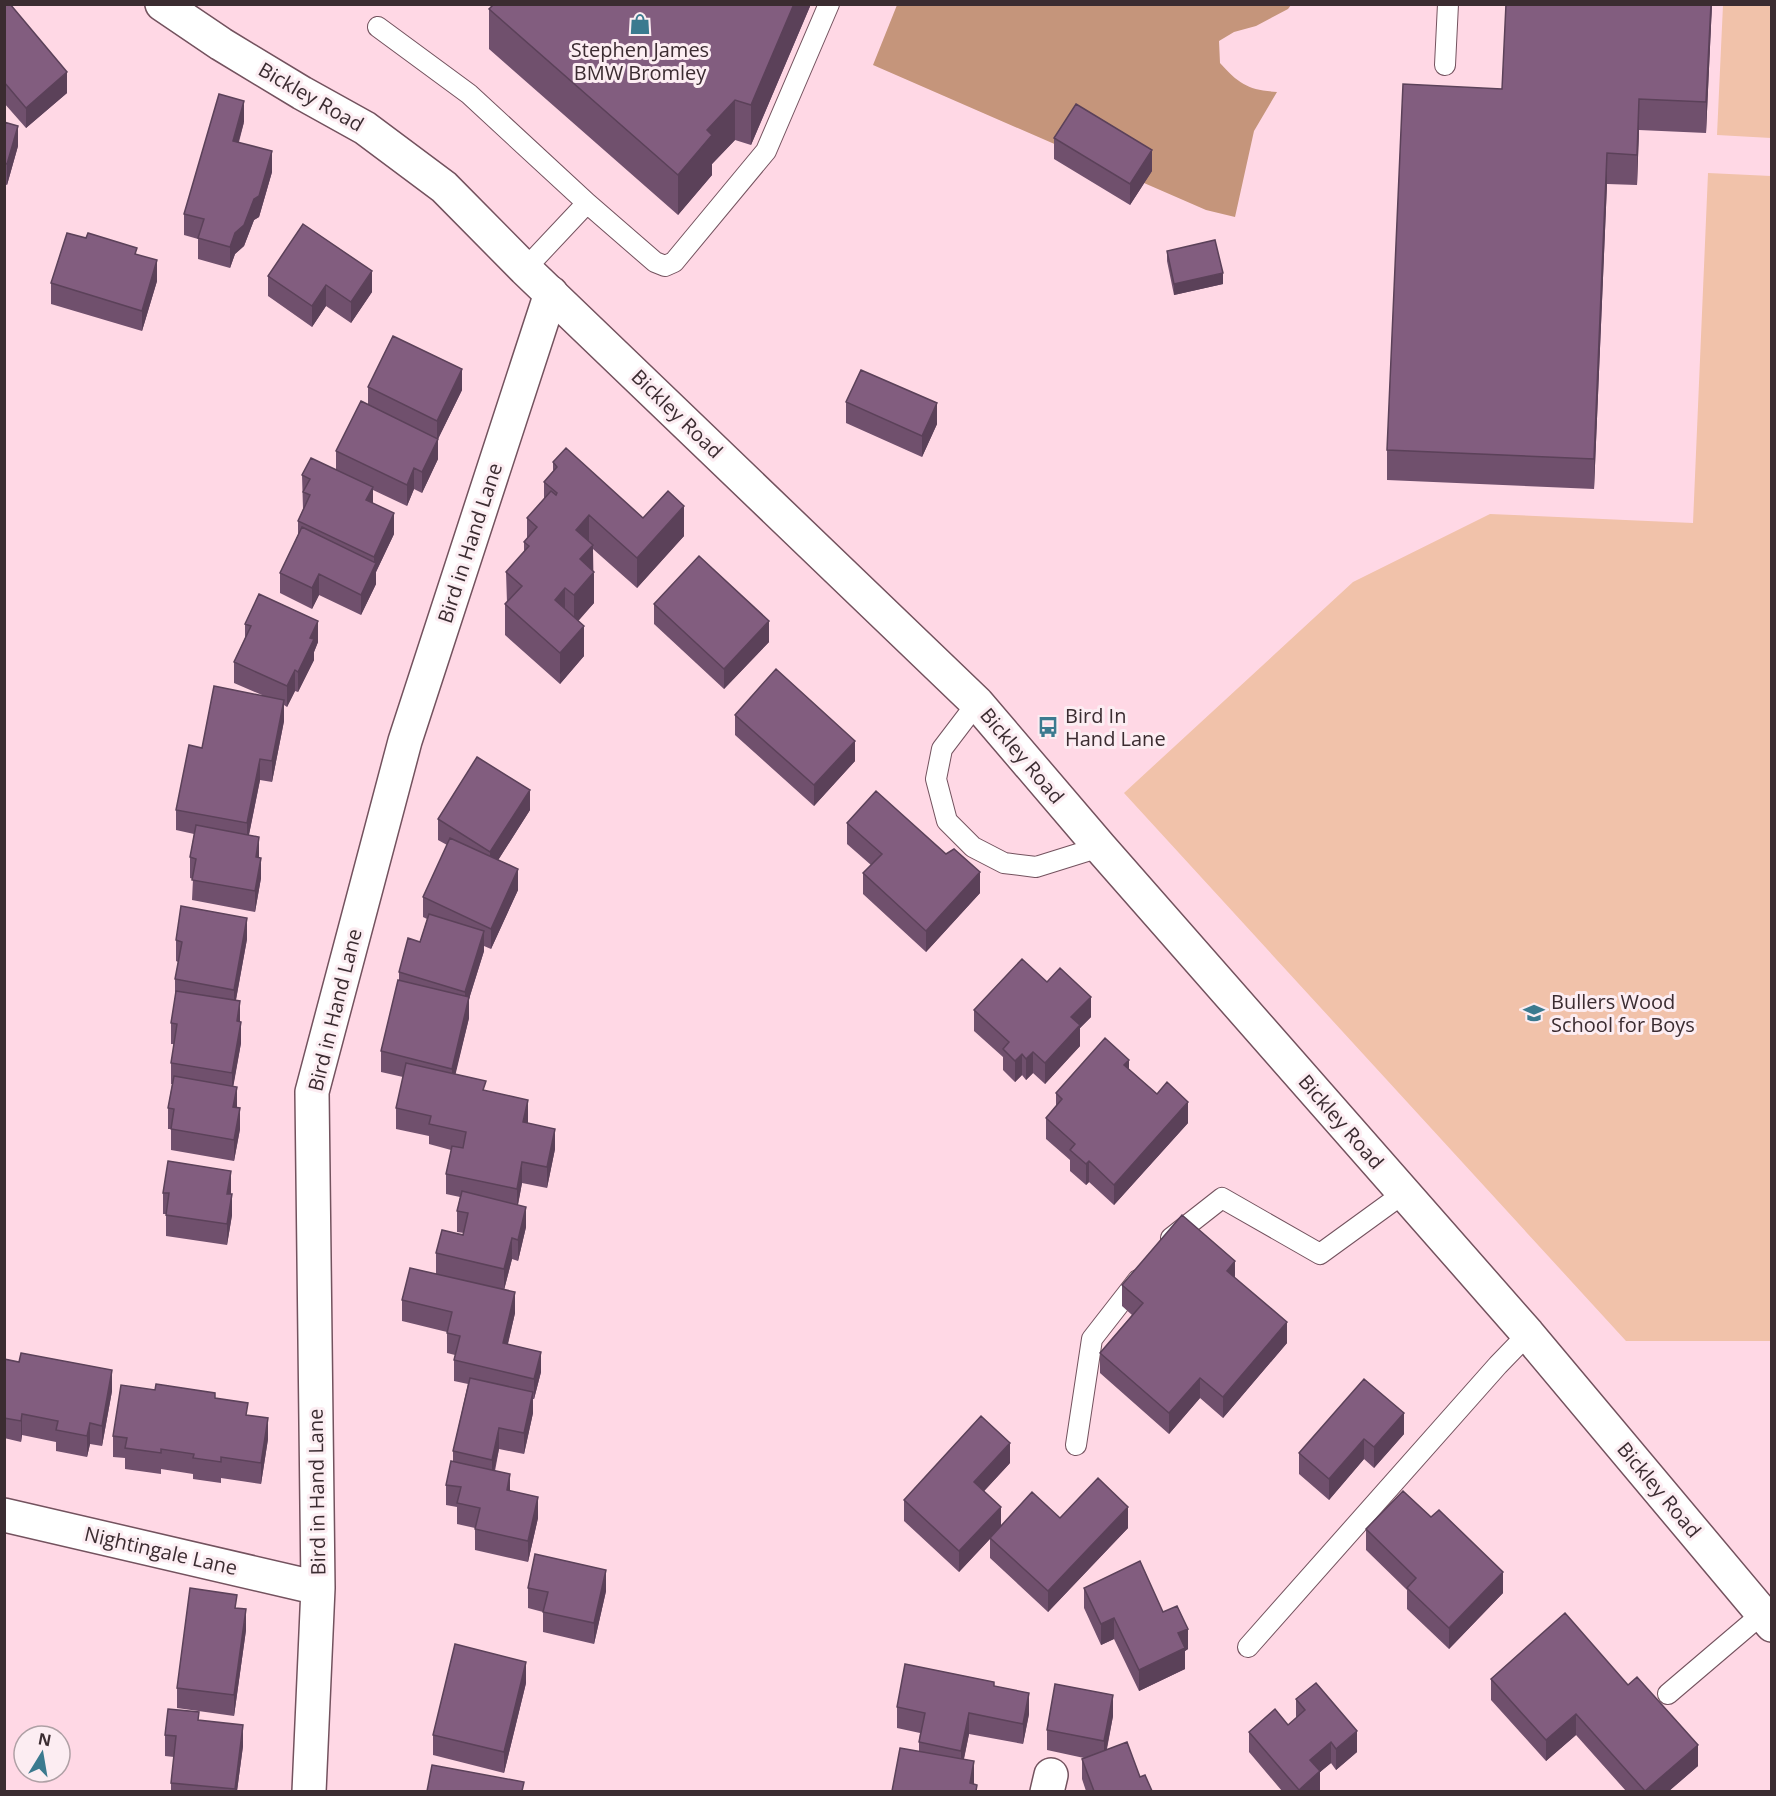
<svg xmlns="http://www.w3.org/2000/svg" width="1776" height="1796" font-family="'Open Sans',sans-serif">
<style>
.green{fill:#f1c2aa}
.forest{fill:#c5957b}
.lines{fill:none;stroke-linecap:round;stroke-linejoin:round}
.service-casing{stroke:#73525e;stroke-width:22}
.minor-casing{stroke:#73525e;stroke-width:36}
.primary-casing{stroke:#73525e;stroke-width:36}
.service{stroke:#fff;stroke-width:20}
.minor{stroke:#fff;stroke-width:33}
.primary{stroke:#fff;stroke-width:33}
.wall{fill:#70506d}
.shaded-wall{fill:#5b4159}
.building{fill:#825d7f;stroke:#5b4159;stroke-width:1.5}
.labels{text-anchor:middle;stroke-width:6;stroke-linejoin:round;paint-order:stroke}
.poi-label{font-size:20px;fill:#3b2c31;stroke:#fcedf2;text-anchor:start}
.street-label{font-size:20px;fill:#3b2c31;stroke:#fcedf2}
</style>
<rect width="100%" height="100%" fill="#ffd8e5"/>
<path class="green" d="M1723,5H1771V138L1717,135Z
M1708,173L1771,176V1341H1626L1124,793L1353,582L1490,514L1693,523Z"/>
<path class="forest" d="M897,5H1291L1288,9L1256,26L1234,32L1219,41L1220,63C1239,84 1248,90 1277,92L1254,131L1235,217L1206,210L873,65Z"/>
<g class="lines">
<defs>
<path id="service" d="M378,27L469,94L587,203L525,269
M1445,65L1448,4
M587,203L655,262L665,266L674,262L766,151L829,4
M977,703L942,749L936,779L947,821L973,847L1004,863L1036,867L1100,847
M1171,1238L1222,1198L1320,1254L1404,1193
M1076,1445L1092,1339L1138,1280
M1248,1647L1498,1365L1528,1334
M1668,1694L1762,1614"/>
<path id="minor" d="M4,1515L318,1588
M309,1792L318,1588L312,1092L405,741L551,293
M1047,1792L1051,1775"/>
<path id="primary" d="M162,4L221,44L302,93L365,128L444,187L525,269L977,703L1100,847L1528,1334L1772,1625"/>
</defs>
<use href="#service" class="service-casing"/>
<use href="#minor" class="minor-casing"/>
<use href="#primary" class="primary-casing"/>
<use href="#service" class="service"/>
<use href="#minor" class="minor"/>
<use href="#primary" class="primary"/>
</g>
<path class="wall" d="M4,4L67,93L26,128L4,103Z
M811,4L751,145L735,140L712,164V175L678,215L489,49V9Z
M1712,4L1706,133L1639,130L1637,185L1607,184L1594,489L1387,480V450L1502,89Z
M4,122L18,146L7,185L4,184Z
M244,122L239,142L272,172L259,217L254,220L244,246L235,254L230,268L198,259V239L184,235V214Z
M1054,138L1152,171L1130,205L1054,159Z
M1167,251L1223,284L1174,295L1167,261Z
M137,255L157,281L142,331L51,304V283Z
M268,276L372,292L351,323L326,306L312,327L268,296Z
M368,387L462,390L438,439V459L422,493L414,489L407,506L373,490V503L394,534L376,572V584L361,615L319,595L312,609L280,593V573L298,535V521L303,509L302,475L336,470V451L368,405Z
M846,402L937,424L922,457L846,423Z
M553,462L643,518L684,536L637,588L593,549L594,603L578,620L584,656L560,684L505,635V604L507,603L506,572L524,552V542L527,539V518L544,499V482L553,471Z
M654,604L769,642L724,689L654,624Z
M245,624L318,642L314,652V660L298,692L295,691L287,707L284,705V721L272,782L260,780L249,835L259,857L261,878L255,912L192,900L193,879L190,878V857L194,834L176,830V810L202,748L262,695L234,683V662L245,638Z
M735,715L855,761L814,806L735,735Z
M530,810L498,860L518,890L491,949L484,946V951L469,999V1018L455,1074L486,1091L528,1121V1123L555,1149L547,1188L522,1183L518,1205L526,1227L518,1261L512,1259L504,1290L515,1313L508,1344L541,1372L534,1399H533V1413L524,1454L499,1449L495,1471L510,1491L538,1518L528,1562L475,1550V1528L457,1524V1507L446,1505V1485L453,1462V1451L468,1384L454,1381V1360L455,1355L447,1353V1332L402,1321V1300L436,1274V1253L463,1235L464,1233L457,1232V1211L460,1197L446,1194V1174L451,1150L429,1144V1136L396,1129V1108L403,1077L381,1072V1051L399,980V972L420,942L427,919L423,917V897L447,845L438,840V819Z
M847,823L980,893L926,952L863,894V873L871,865L847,844Z
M247,939L236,1000L240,1022L241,1043L233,1086L240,1129L234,1161L171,1150V1129H168V1108L172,1084H171V1063L174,1044H171V1023L175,998V979L178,962L176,961V940Z
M1047,982L1091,1017L1080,1028V1046L1045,1084L1033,1073L1026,1080L1022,1075L1015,1082L1003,1070V1057L974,1031V1010Z
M1129,1069L1188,1123L1114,1205L1089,1182L1086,1185L1070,1171V1160L1046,1139V1118L1056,1107V1093Z
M231,1192L232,1215L227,1245L166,1236V1214H163V1193Z
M1235,1278L1287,1343L1223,1418L1200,1398L1169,1434L1100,1373V1353L1132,1315L1122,1306V1285Z
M4,1359L112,1391L102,1446L90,1444L87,1457L56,1451V1442L22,1435L21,1442L4,1438Z
M215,1398L248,1416L268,1439L261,1484L221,1478V1483L193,1479V1474L161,1469V1474L125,1469V1458L113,1457V1436Z
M1404,1413V1434L1374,1468L1364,1459L1329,1500L1299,1474V1453Z
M1010,1463L984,1491L1001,1526L1060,1518L1128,1528L1048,1612L990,1558V1539L959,1572L904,1521V1500Z
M1366,1529L1503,1593L1449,1649L1407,1609V1590L1366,1550Z
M528,1588L606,1591L594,1644L543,1632V1612L528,1608Z
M1084,1588L1163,1612L1188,1649L1185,1651V1669L1139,1691L1114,1639L1101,1645L1084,1608Z
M237,1608L246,1630L234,1716L177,1708V1688Z
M1491,1679L1698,1766L1669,1791H1626L1576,1735L1546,1761L1491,1700Z
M526,1683L504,1773L433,1755V1735Z
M994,1686L1029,1714L1023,1744L969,1734L964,1759L977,1791L919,1751V1742L920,1733L897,1728V1707Z
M1296,1699L1357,1752L1336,1770L1331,1763L1320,1772V1791H1282L1249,1752V1732L1288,1725L1296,1718Z
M1113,1716L1107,1749L1140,1777L1152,1791H1086L1082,1779V1759L1084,1758L1047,1750V1730Z
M199,1720L243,1746L237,1791H171V1783L174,1757L165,1756V1735Z"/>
<path class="shaded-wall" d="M794,4H811L751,145V105Z
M1711,4H1712L1706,133V102Z
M67,72V93L26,128V108Z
M1639,99V130L1637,185V155Z
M735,100V140L712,164V175L678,215V175L707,130Z
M244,101V122L233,161V141Z
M18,126V146L7,185V164Z
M1152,150V171L1130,205V184Z
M272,151V172L259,217L254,220L244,246L235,254L230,268V247L235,233Z
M1607,153V184L1594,489V459Z
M157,260V281L142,331V311Z
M372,271V292L351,323V302Z
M1223,273V284L1174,295V284Z
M326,285V306L312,327V306Z
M462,369V390L438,439V459L422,493V472L437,441V421Z
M937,403V424L922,457V436Z
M414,468V489L407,506V485Z
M373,487V507L366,500Z
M684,506V536L637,588V558Z
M394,513V534L376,572V584L361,615V595L374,568V557Z
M589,515V546L576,530Z
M593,545V574L594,572V603L574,626V595L580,559Z
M319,574V595L312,609V588Z
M565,588V619L555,600Z
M318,621V642L314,652V660L298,692V672L310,638Z
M769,621V642L724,689V669Z
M584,626V656L560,684V653Z
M295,670V691L287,707V686Z
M284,700V721L272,782V761Z
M855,741V761L814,806V785Z
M260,759V780L247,844V823Z
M530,790V810L490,873V852Z
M259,837V858L256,857Z
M261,858V878L255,912V891Z
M518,869V890L491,949V929Z
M980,872V893L926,952V931Z
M247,918V939L234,1010V990Z
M484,931V951L469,999V1018L452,1089V1069L465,1013V992Z
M1091,997V1017L1080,1028V1046L1045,1084V1063L1071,1017Z
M240,1001V1022L237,1021Z
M241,1022V1043L232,1094V1073Z
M1033,1052V1073L1026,1080V1059Z
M1022,1054V1075L1015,1082V1061Z
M1129,1060V1080L1124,1065Z
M237,1087V1108L233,1107Z
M528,1100V1121L523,1142V1122Z
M1188,1102V1123L1114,1205V1185Z
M240,1108V1129L234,1161V1140Z
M555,1129V1149L547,1188V1167Z
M1089,1161V1182L1086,1185V1164Z
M522,1162V1183L517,1209V1189Z
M231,1171V1192L227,1215V1194Z
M232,1194V1215L227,1245V1224Z
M526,1207V1227L518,1261V1240Z
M512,1238V1259L504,1290V1269Z
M1235,1261V1281L1227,1271Z
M515,1292V1313L503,1364V1343Z
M1287,1322V1343L1223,1418V1397Z
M541,1352V1372L534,1399V1379Z
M112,1370V1391L102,1446V1426Z
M1200,1378V1398L1169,1434V1413Z
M533,1392V1413L524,1454V1433Z
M1404,1413V1434L1374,1468V1447Z
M22,1414V1435L21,1442V1421Z
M268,1418V1439L261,1484V1463Z
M90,1423V1444L87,1457V1436Z
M499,1428V1449L492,1480V1460Z
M1364,1439V1459L1329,1500V1479Z
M1010,1443V1463L974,1502V1482Z
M510,1474V1495L507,1490Z
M538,1497V1518L528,1562V1541Z
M1001,1507V1527L959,1572V1551Z
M1128,1507V1528L1048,1612V1591Z
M606,1570V1591L594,1644V1623Z
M1503,1572V1593L1449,1649V1628Z
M246,1609V1630L234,1716V1695Z
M1114,1618V1639L1101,1645V1624Z
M1188,1629V1649L1185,1651V1669L1139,1691V1670L1178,1633Z
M526,1662V1683L504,1773V1752Z
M1029,1693V1714L1023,1744V1724Z
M1113,1695V1716L1104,1762V1741Z
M969,1713V1734L961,1772V1751Z
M1576,1714V1735L1546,1761V1740Z
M243,1725V1746L237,1791H235Z
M1357,1731V1752L1336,1770V1749Z
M1331,1742V1763L1320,1772V1791H1299L1310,1760Z
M1698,1745V1766L1669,1791H1645Z
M974,1761V1791L970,1783Z"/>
<path class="building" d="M4,4H10L67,72L26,108L4,82Z
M494,4H794L751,105L735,100L707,130L712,135L678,175L489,9Z
M1506,4H1711L1706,102L1639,99L1637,155L1607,153L1594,459L1387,450L1403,84L1502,89Z
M219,94L244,101L233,141L272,151L259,196L254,199L244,225L235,233L230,247L198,238L204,219L184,214Z
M1076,104L1152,150L1130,184L1054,138Z
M4,122L18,126L7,164L4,163Z
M303,224L372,271L351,302L326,285L312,306L268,276Z
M67,233L86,238L88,233L137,248L135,254L157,260L142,311L51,283Z
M1215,240L1223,273L1174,284L1167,251Z
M393,336L462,369L437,421L368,387Z
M861,370L937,403L922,436L846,402Z
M361,401L438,439L422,472L414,468L407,485L336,451Z
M566,448L643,518L668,491L684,506L637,558L589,515L576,530L593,545L580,559L594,572L574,595L565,588L555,600L584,626L560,653L505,604L522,586L506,572L529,546L524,542L537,527L527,518L551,491L556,495L557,493L544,482L557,467L553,462Z
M311,458L373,487L366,500L394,513L374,557L298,521L310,495L303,492L310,479L302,475Z
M302,527L376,563L361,595L319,574L312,588L280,573Z
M699,556L769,621L724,669L654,604Z
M259,594L318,621L310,638L314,639L298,672L295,670L287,686L234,662L251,626L245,624Z
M776,669L855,741L814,785L735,715Z
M214,686L284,700L272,761L260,759L247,823L176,810L189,745L202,748Z
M477,757L530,790L490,852L438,819Z
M876,791L946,854L954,849L980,872L926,931L863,873L882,854L847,823Z
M196,825L259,837L256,857L261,858L255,891L192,880L196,859L190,857Z
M450,838L518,869L491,929L423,897Z
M181,906L247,918L234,990L175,979L182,942L176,940Z
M429,914L484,931L465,992L399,972L408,938L420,942Z
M1022,959L1047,982L1060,968L1091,997L1071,1017L1080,1025L1045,1063L1033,1052L1026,1059L1022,1054L1015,1061L1003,1049L1009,1042L974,1010Z
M398,980L469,997L452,1069L381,1051Z
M176,991L240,1001L237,1021L241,1022L232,1073L171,1063L177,1024L171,1023Z
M1105,1038L1129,1060L1124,1065L1157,1094L1167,1082L1188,1102L1114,1185L1089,1161L1086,1164L1070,1150L1075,1144L1046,1118L1062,1099L1056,1093Z
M406,1063L486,1081L483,1090L528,1100L523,1122L555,1129L547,1167L522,1162L517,1189L446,1174L452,1146L463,1148L466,1132L429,1124L431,1116L396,1108Z
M174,1076L237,1087L233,1107L240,1108L234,1140L171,1129L174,1109L168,1108Z
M168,1161L231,1171L227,1194H232L227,1224L166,1215L169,1193H163Z
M462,1191L526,1207L518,1240L512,1238L504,1269L436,1253L442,1230L463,1235L468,1213L457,1211Z
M1182,1215L1235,1261L1227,1271L1287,1322L1223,1397L1200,1378L1169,1413L1100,1353L1143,1303L1122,1285Z
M410,1268L515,1292L503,1343L541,1352L534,1379L454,1360L460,1336L447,1333L452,1312L402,1300Z
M21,1353L112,1370L102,1426L90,1423L87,1436L56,1430L58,1421L22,1414L21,1421L4,1418V1359L19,1362Z
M470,1378L533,1392L524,1433L499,1428L492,1460L453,1451Z
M1364,1379L1404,1413L1374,1447L1364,1439L1329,1479L1299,1453Z
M156,1384L215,1393V1398L248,1403L246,1415L268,1418L261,1463L221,1457V1462L193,1458L194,1454L161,1449V1453L125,1448L127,1438L113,1436L121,1385L155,1390Z
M981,1416L1010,1443L974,1482L1001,1507L959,1551L904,1500Z
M451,1461L510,1474L507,1490L538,1497L528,1541L475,1529L480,1508L457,1503L461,1487L446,1485Z
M1098,1478L1128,1507L1048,1591L990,1538L1032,1492L1060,1518Z
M1403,1491L1431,1517L1439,1510L1503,1572L1449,1628L1407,1588L1416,1578L1366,1529Z
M535,1554L606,1570L594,1623L543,1612L548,1592L528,1588Z
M1140,1561L1163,1612L1177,1606L1188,1629L1178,1633L1185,1648L1139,1670L1114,1618L1101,1624L1084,1588Z
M190,1588L237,1595L235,1608L246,1609L234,1695L177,1688Z
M1565,1613L1628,1685L1637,1677L1698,1745L1645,1791L1576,1714L1546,1740L1491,1679Z
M455,1644L526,1662L504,1752L433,1735Z
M905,1664L994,1682V1686L1029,1693L1023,1724L969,1713L961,1751L919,1742L925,1713L897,1707Z
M1316,1683L1357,1731L1336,1749L1331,1742L1310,1760L1320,1771L1299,1790L1249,1732L1275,1709L1288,1725L1305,1710L1296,1699Z
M1055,1684L1113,1695L1104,1741L1047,1730Z
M168,1709L199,1712L198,1720L243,1725L235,1789L171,1783L176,1736L165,1735Z
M1127,1742L1140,1777L1145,1775L1152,1791H1094L1082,1759Z
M900,1748L974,1761L970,1783L977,1785L976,1791H892Z
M432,1765L524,1782L522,1791H427Z"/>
<defs>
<symbol id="shop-bare" viewBox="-9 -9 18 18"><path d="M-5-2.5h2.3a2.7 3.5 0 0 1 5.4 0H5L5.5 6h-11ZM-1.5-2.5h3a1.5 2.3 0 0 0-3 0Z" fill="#3b7a8f" stroke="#fcedf2" stroke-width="2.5" paint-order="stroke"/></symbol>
<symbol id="bus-bare" viewBox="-9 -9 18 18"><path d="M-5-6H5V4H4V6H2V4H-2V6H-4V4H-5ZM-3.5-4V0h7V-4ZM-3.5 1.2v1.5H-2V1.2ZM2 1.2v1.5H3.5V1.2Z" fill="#3b7a8f" stroke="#fcedf2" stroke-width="2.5" paint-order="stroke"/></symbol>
<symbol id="school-bare" viewBox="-9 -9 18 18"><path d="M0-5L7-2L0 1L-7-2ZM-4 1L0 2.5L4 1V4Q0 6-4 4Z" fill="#3b7a8f" stroke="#fcedf2" stroke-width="2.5" paint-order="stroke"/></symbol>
</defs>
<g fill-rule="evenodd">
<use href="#shop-bare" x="625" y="9" width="30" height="30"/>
<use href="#bus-bare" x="1033" y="712" width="30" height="30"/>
<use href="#school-bare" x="1519" y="998" width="30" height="30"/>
</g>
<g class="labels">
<g class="poi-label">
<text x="640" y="57" text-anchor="middle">Stephen James<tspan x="640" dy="23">BMW Bromley</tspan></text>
<text x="1065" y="723">Bird In<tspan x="1065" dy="23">Hand Lane</tspan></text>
<text x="1551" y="1009">Bullers Wood<tspan x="1551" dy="23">School for Boys</tspan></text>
</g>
<g class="street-label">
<text transform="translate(311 97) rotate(30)" y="7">Bickley Road</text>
<text transform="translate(677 414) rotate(44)" y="7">Bickley Road</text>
<text transform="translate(470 543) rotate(-72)" y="7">Bird in Hand Lane</text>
<text transform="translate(1022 756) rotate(50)" y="7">Bickley Road</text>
<text transform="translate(335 1010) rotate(-76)" y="7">Bird in Hand Lane</text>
<text transform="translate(1341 1122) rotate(49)" y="7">Bickley Road</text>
<text transform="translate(1659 1490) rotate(50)" y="7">Bickley Road</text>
<text transform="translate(317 1492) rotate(-91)" y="7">Bird in Hand Lane</text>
<text transform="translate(161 1551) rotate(13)" y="7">Nightingale Lane</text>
</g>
</g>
<rect width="1776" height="1796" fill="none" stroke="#3b2c31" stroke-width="12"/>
<g transform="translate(42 1754) rotate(11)"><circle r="28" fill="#fcedf2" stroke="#afa0a5" stroke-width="1.5"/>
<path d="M0-4.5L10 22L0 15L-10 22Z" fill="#3b7a8f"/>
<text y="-9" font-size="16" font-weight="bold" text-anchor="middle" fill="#3b2c31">N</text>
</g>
</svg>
